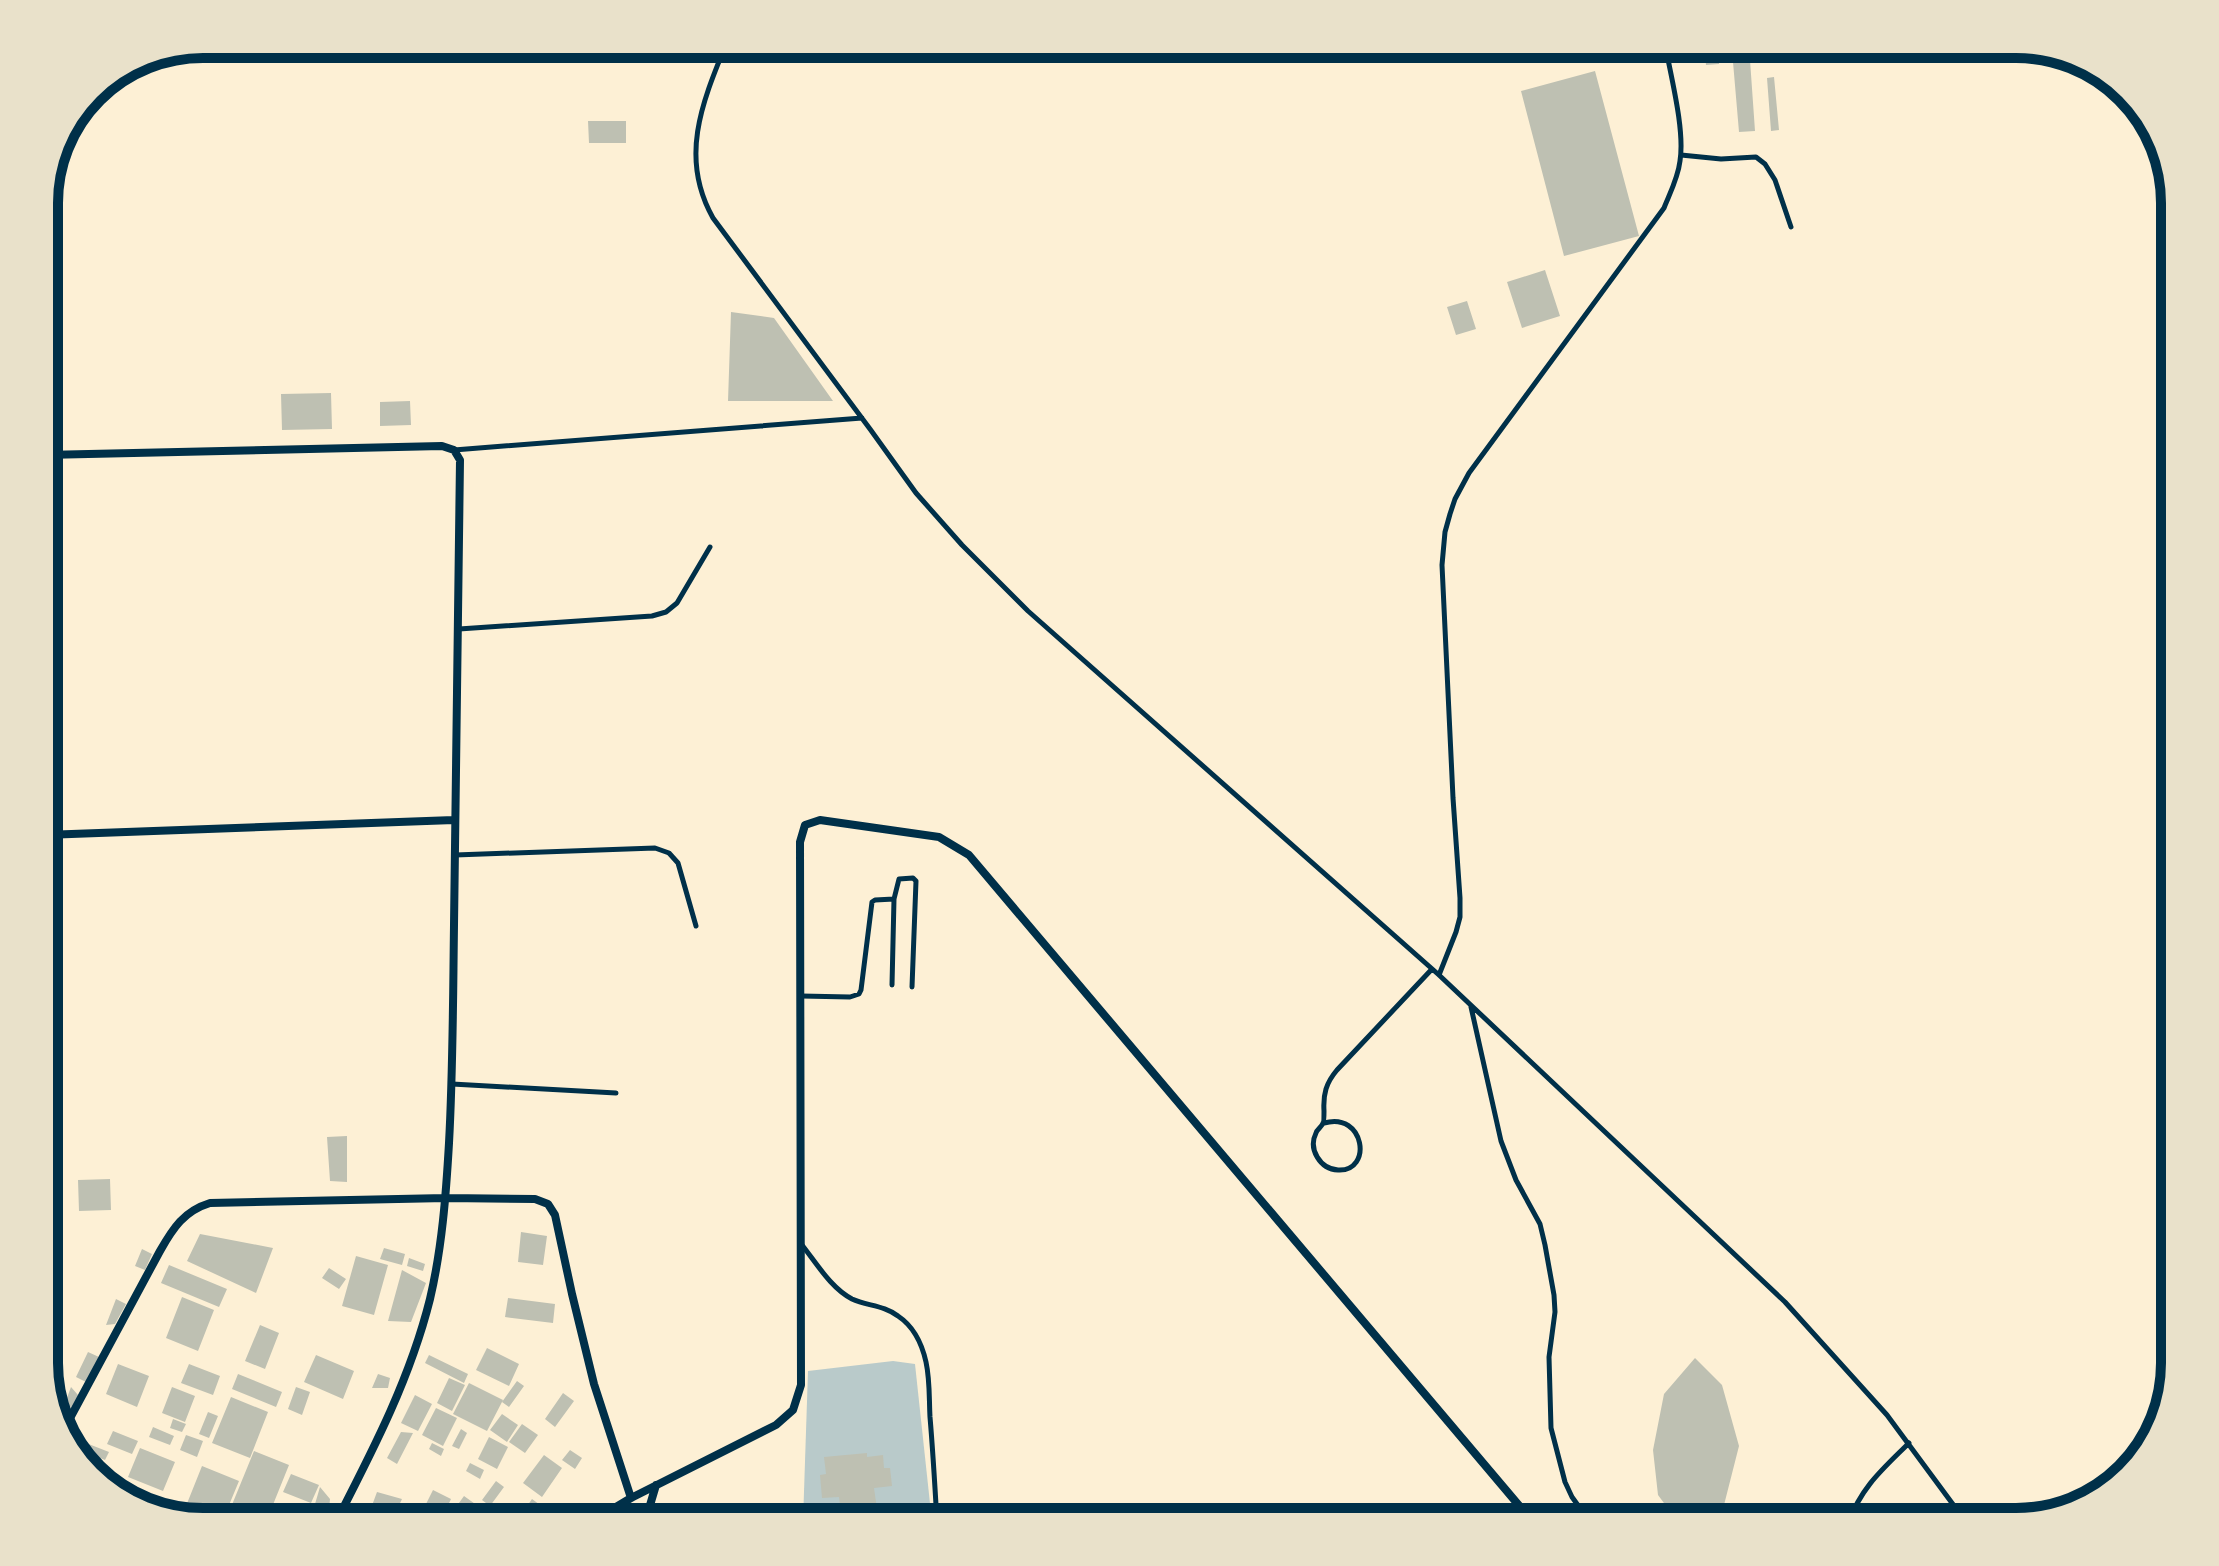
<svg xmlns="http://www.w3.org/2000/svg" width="2219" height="1566" font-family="Poppins,sans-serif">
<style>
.green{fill:#b9caca}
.building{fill:#bec0b2}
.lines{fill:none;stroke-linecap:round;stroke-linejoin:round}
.service{stroke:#003049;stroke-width:5}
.minor{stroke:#003049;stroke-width:8}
.rim{fill:none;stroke:#003049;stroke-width:10}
</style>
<rect width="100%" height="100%" fill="#fdf0d5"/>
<path class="green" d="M893,1361L915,1364L932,1522H803L808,1371Z"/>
<path class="building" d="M1704,44H1718L1719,64L1706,65Z
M1750,60L1755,131L1739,132L1733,62Z
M1595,71L1639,236L1564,256L1521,91Z
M1774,77L1779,130L1771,131L1767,78Z
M588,121H626V143H589Z
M1545,270L1560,316L1522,328L1507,282Z
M1467,301L1476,329L1456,335L1447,307Z
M731,312L774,318L833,401H728Z
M331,393L332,429L282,430L281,394Z
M410,401L411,425L380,426V402Z
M347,1136V1182L330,1181L327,1137Z
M110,1179L111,1210L79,1211L78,1180Z
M521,1232L547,1236L543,1265L518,1262Z
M200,1234L273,1248L256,1293L187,1261Z
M384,1248L405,1254L402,1265L380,1259Z
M142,1249L152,1254L145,1270L135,1266Z
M356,1256L388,1265L374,1315L342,1306Z
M409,1258L425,1264L423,1271L407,1266Z
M169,1265L227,1289L219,1307L161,1283Z
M329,1268L346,1279L339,1289L322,1278Z
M402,1270L426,1283L411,1322L388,1321Z
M182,1297L214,1310L198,1351L166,1338Z
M508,1298L555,1304L553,1323L505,1317Z
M116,1299L126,1304L115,1324L106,1325Z
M260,1325L279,1333L265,1369L245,1361Z
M487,1348L519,1364L509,1386L476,1370Z
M88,1352L99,1357L86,1382L76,1377Z
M316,1355L354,1371L343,1399L304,1382Z
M429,1355L468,1374L464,1383L425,1363Z
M1695,1358L1722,1385L1739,1446L1724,1505L1703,1522H1678L1658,1495L1653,1450L1664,1394Z
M118,1364L149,1376L137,1407L106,1394Z
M189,1364L220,1376L213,1395L181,1383Z
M238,1374L282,1392L276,1407L232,1389Z
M378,1374L390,1378L388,1388H372Z
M449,1378L465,1385L452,1411L437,1403Z
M517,1381L524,1386L509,1407L502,1402Z
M469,1383L503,1400L487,1431L453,1414Z
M71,1387L78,1395L74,1407L64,1406Z
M172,1387L195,1396L185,1422L162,1413Z
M296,1387L310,1392L302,1415L288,1409Z
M563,1393L574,1401L555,1427L545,1419Z
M415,1395L432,1404L418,1431L401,1423Z
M231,1397L268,1412L250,1458L212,1443Z
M436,1408L457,1418L443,1446L422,1435Z
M208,1412L218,1416L209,1438L199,1434Z
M502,1414L518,1425L507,1442L490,1430Z
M173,1419L186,1424L182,1432L170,1428Z
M522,1424L538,1435L525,1453L509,1442Z
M153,1427L174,1436L170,1445L149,1437Z
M461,1429L467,1433L459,1449L452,1446Z
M113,1431L138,1441L132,1454L107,1444Z
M401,1432L413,1433L397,1464L387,1458Z
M186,1435L203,1441L197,1457L180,1450Z
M489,1437L508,1447L497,1469L478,1459Z
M86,1443L109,1452L105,1460L83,1451Z
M432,1443L444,1449L441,1456L429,1449Z
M140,1448L175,1462L163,1491L128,1477Z
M570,1450L582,1458L575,1469L562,1460Z
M254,1451L289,1465L266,1522H254L229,1512Z
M867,1453V1457L883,1455L884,1468H890L892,1486L874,1488L877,1509L889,1508L891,1522H825L824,1515L841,1513L839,1497L822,1498L820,1475L826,1474L824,1457Z
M544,1455L562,1468L542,1497L523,1483Z
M470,1463L484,1470L480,1479L466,1471Z
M202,1466L239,1481L222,1522H212L184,1511Z
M291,1474L319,1485L311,1503L283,1492Z
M496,1481L504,1487L490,1506L482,1500Z
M320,1487L330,1499L328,1522L310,1521Z
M433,1490L451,1499L440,1522H417Z
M377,1492L402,1499L391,1522H372L367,1519Z
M464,1496L485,1511L478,1522H462L451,1514Z
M532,1499L547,1510L539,1522H516Z"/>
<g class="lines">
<path class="service" d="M726,44C702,103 679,158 713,218L870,429L916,493L962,545L1028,611L1439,975L1785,1302L1887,1415L1966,1522
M1681,155L1721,159L1756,157L1765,164L1775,180L1791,227
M454,450L862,418
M459,629L652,616L666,612L677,603L710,547
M455,855L655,848L669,853L678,863L696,926
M1439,975L1456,932L1460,917V898L1453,798L1442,565L1445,532L1450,514L1455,499L1469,473L1664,208C1670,193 1678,178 1680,161C1685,130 1671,77 1665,44
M892,985L894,899
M801,996L850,997L859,994L861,990L872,902L875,900L894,899L899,879L913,878L916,881L912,987
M1471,1007L1501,1141L1516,1180L1540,1224L1545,1245L1554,1295L1555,1312L1549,1357L1551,1428L1565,1482L1572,1497L1590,1522
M452,1084L616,1093
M1324,1123C1365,1111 1373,1172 1338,1170C1320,1169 1308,1149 1316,1133C1317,1129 1322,1127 1323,1123C1324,1122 1324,1113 1324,1111C1323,1094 1326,1083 1337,1070L1432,969
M802,1245C817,1264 831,1288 852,1299C867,1306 884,1305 898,1316C913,1326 922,1344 926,1362C930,1380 929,1399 930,1417C933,1452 935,1487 937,1522
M1613,1522L1630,1510L1639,1513L1646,1522
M1849,1522C1861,1487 1884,1468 1909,1443"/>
<path class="minor" d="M44,455L442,446L454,450L460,460C459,615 455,770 454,925C453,998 453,1071 449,1143C446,1195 442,1248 430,1299C410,1379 373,1450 336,1522
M44,835L454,820
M62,1433L160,1251C173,1228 184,1211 210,1203L446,1198L535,1199L548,1204L555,1215L572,1294L594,1384L631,1498
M591,1522L631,1498L776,1425L793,1410L801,1385L800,842L805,825L820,820L939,837L969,855L1533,1522
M645,1522L656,1485"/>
</g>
<path d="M0 0H2219V1566H0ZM203 58H2016A145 145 0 0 1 2161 203V1363A145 145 0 0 1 2016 1508H203A145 145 0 0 1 58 1363V203A145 145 0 0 1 203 58Z" fill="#e9e1ca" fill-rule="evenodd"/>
<path class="rim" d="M203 58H2016A145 145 0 0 1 2161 203V1363A145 145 0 0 1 2016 1508H203A145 145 0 0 1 58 1363V203A145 145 0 0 1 203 58Z"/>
</svg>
